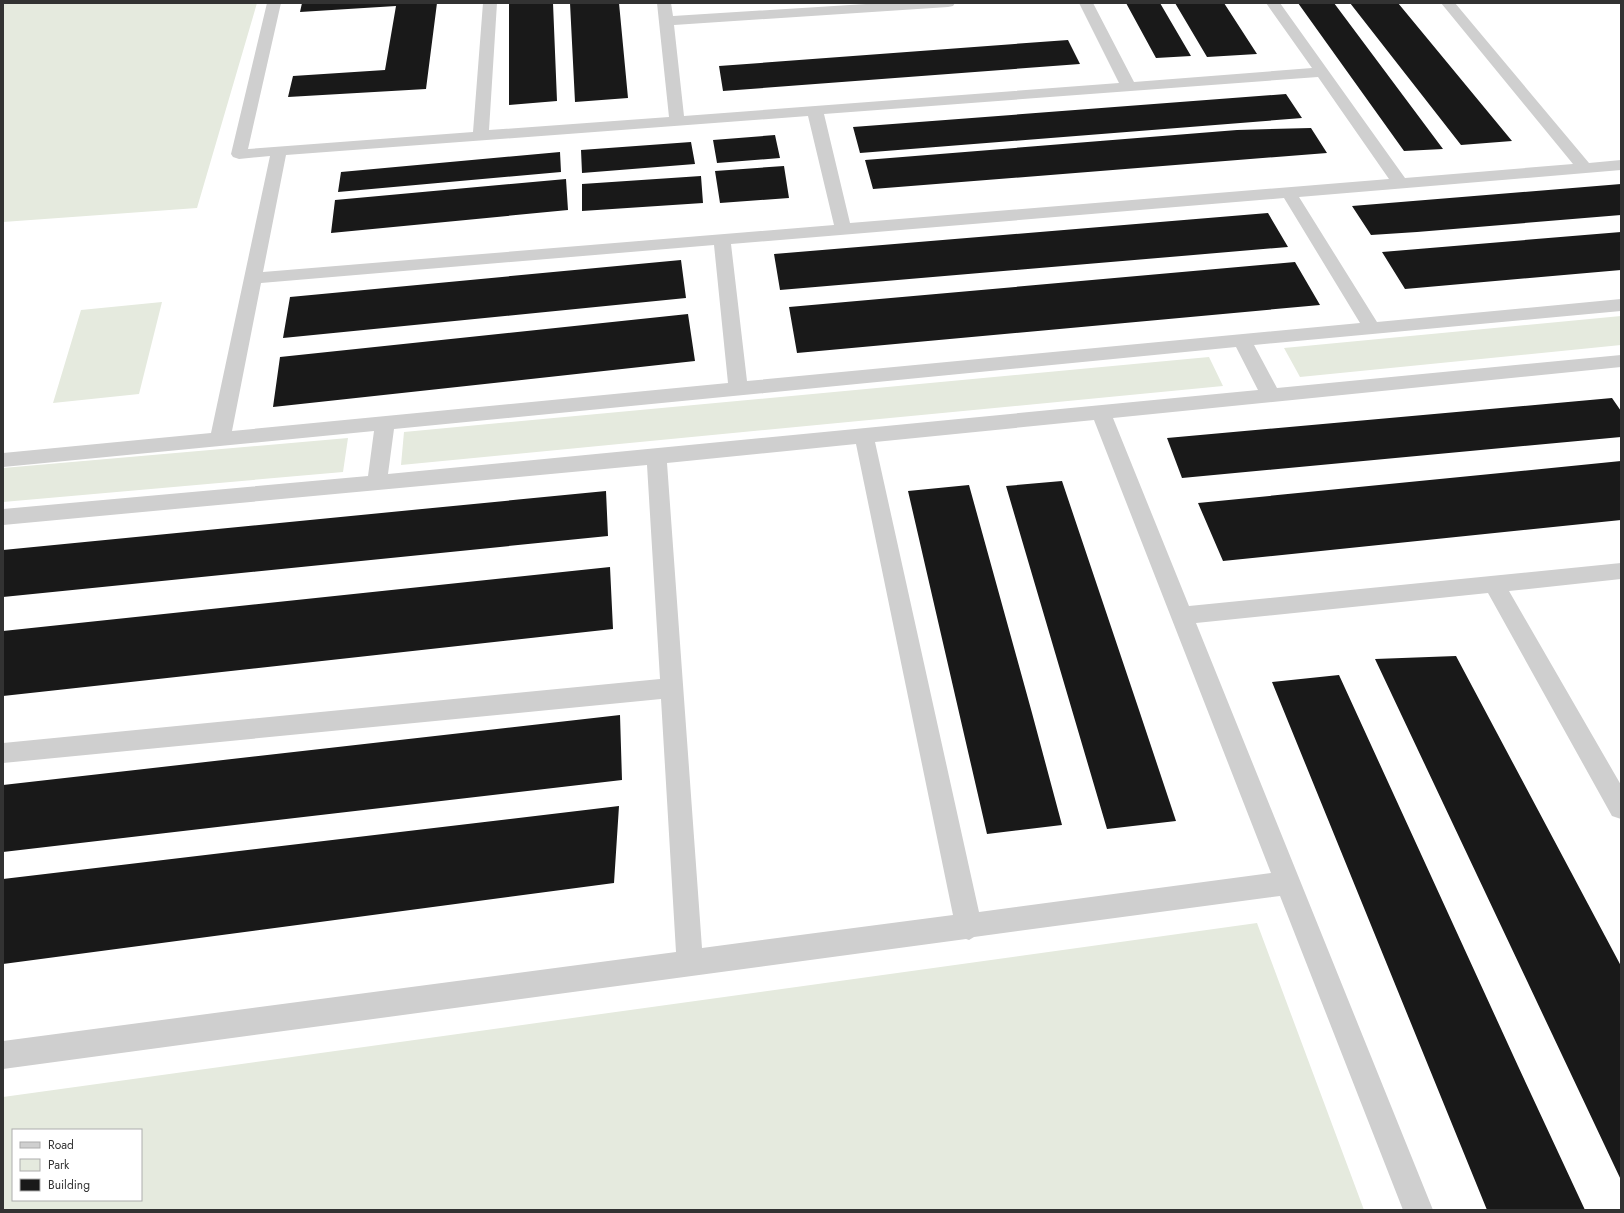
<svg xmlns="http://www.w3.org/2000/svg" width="1624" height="1213" font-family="Jost,sans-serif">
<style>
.green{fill:#e5eade;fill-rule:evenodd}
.building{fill:#191919}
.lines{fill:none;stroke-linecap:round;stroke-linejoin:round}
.street{fill:#cfcfcf;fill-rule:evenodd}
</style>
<rect width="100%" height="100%" fill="#fff"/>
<path class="green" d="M3,3H257L197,208L3,222Z
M162,302L139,394L53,403L81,310Z
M1621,316V345L1300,377L1284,348Z
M1209,357L1223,386L401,465L404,432Z
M348,438L343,472L3,502V468Z
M1257,923L1364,1210H3V1097ZM13,1130H141V1200H13Z"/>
<path class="building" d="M302,3H437L426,89L288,97L293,76L385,70L396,6L300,12Z
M509,3H553L557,101L509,105Z
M570,3H619L628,98L575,102Z
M1126,3H1160L1191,56L1156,58Z
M1175,3H1224L1257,54L1207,57Z
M1298,3H1334L1443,149L1404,151Z
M1350,3H1398L1512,141L1461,145Z
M1068,40L1080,64L723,91L719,66Z
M1286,94L1302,118L860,153L853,127Z
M1311,128L1327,153L873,189L865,160L1237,130Z
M775,135L780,158L717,163L713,140Z
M691,142L695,164L582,173L581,150Z
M560,152L561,172L338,192L341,172Z
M784,166L789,198L720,203L715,171Z
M701,176L703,203L582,211V184Z
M566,179L568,210L331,233L335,200Z
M1621,184V215L1417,232L1371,235L1352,206Z
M1268,213L1288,247L780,290L774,254Z
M1621,232V270L1405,289L1382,252Z
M681,260L686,298L283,338L290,297Z
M1295,262L1320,305L797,353L789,307Z
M688,314L695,361L273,407L280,357Z
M1612,398L1621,411V437L1182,478L1167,438Z
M1621,461V520L1223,561L1198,503Z
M1062,481L1139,710L1176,821L1107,829L1006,486Z
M969,485L1032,713L1062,825L987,834L908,491Z
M606,491L608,536L3,597V550Z
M610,567L613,629L3,696V631Z
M1456,656L1621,966V1180L1375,659Z
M1339,675L1518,1066L1585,1210H1487L1272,682Z
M620,715L622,780L3,852V785Z
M619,806L614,883L3,964V879Z"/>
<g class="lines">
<path class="street" d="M267,3H281L248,149L473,132L483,3H497L489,130L669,117L657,3H671L673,16L882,3H955L953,6L948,7L674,25L684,116L1119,83L1079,3H1093L1134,82L1312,68L1266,3H1280L1405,178L1573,164L1441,3H1455L1589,163L1621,160V170L1299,197L1377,322L1621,299V311L1254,345L1277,388L1621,355V367L1113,418L1189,606L1621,563V579L1509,591L1621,785V819L1612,816L1488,593L1196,623L1433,1210H1403L1280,896L974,937L969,940L966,939L3,1069V1041L676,952L661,699L3,763V743L660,679L647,465L3,525V509L368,476L374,431L3,467V453L211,433L270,156L239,159L233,157L231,154ZM1318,77L1389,179L850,223L824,114ZM808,116L834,225L263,272L286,155ZM1284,198L1360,323L747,381L731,244ZM714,245L728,383L232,431L261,283ZM1236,347L1258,390L388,474L394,429ZM1094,420L1271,873L979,912L875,442ZM856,444L953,915L702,948L667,463Z"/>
</g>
<rect width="1624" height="1213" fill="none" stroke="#323232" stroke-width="8"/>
<rect x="12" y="1129" width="130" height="72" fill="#ffffff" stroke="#adadad"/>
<rect x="20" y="1142" width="20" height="6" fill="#cfcfcf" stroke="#adadad"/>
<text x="48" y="1149" font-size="12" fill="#323232">Road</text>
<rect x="20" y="1159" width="20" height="12" fill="#e5eade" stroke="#adadad"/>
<text x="48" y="1169" font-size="12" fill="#323232">Park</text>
<rect x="20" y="1179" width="20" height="12" fill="#191919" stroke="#adadad"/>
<text x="48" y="1189" font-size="12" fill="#323232">Building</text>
</svg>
